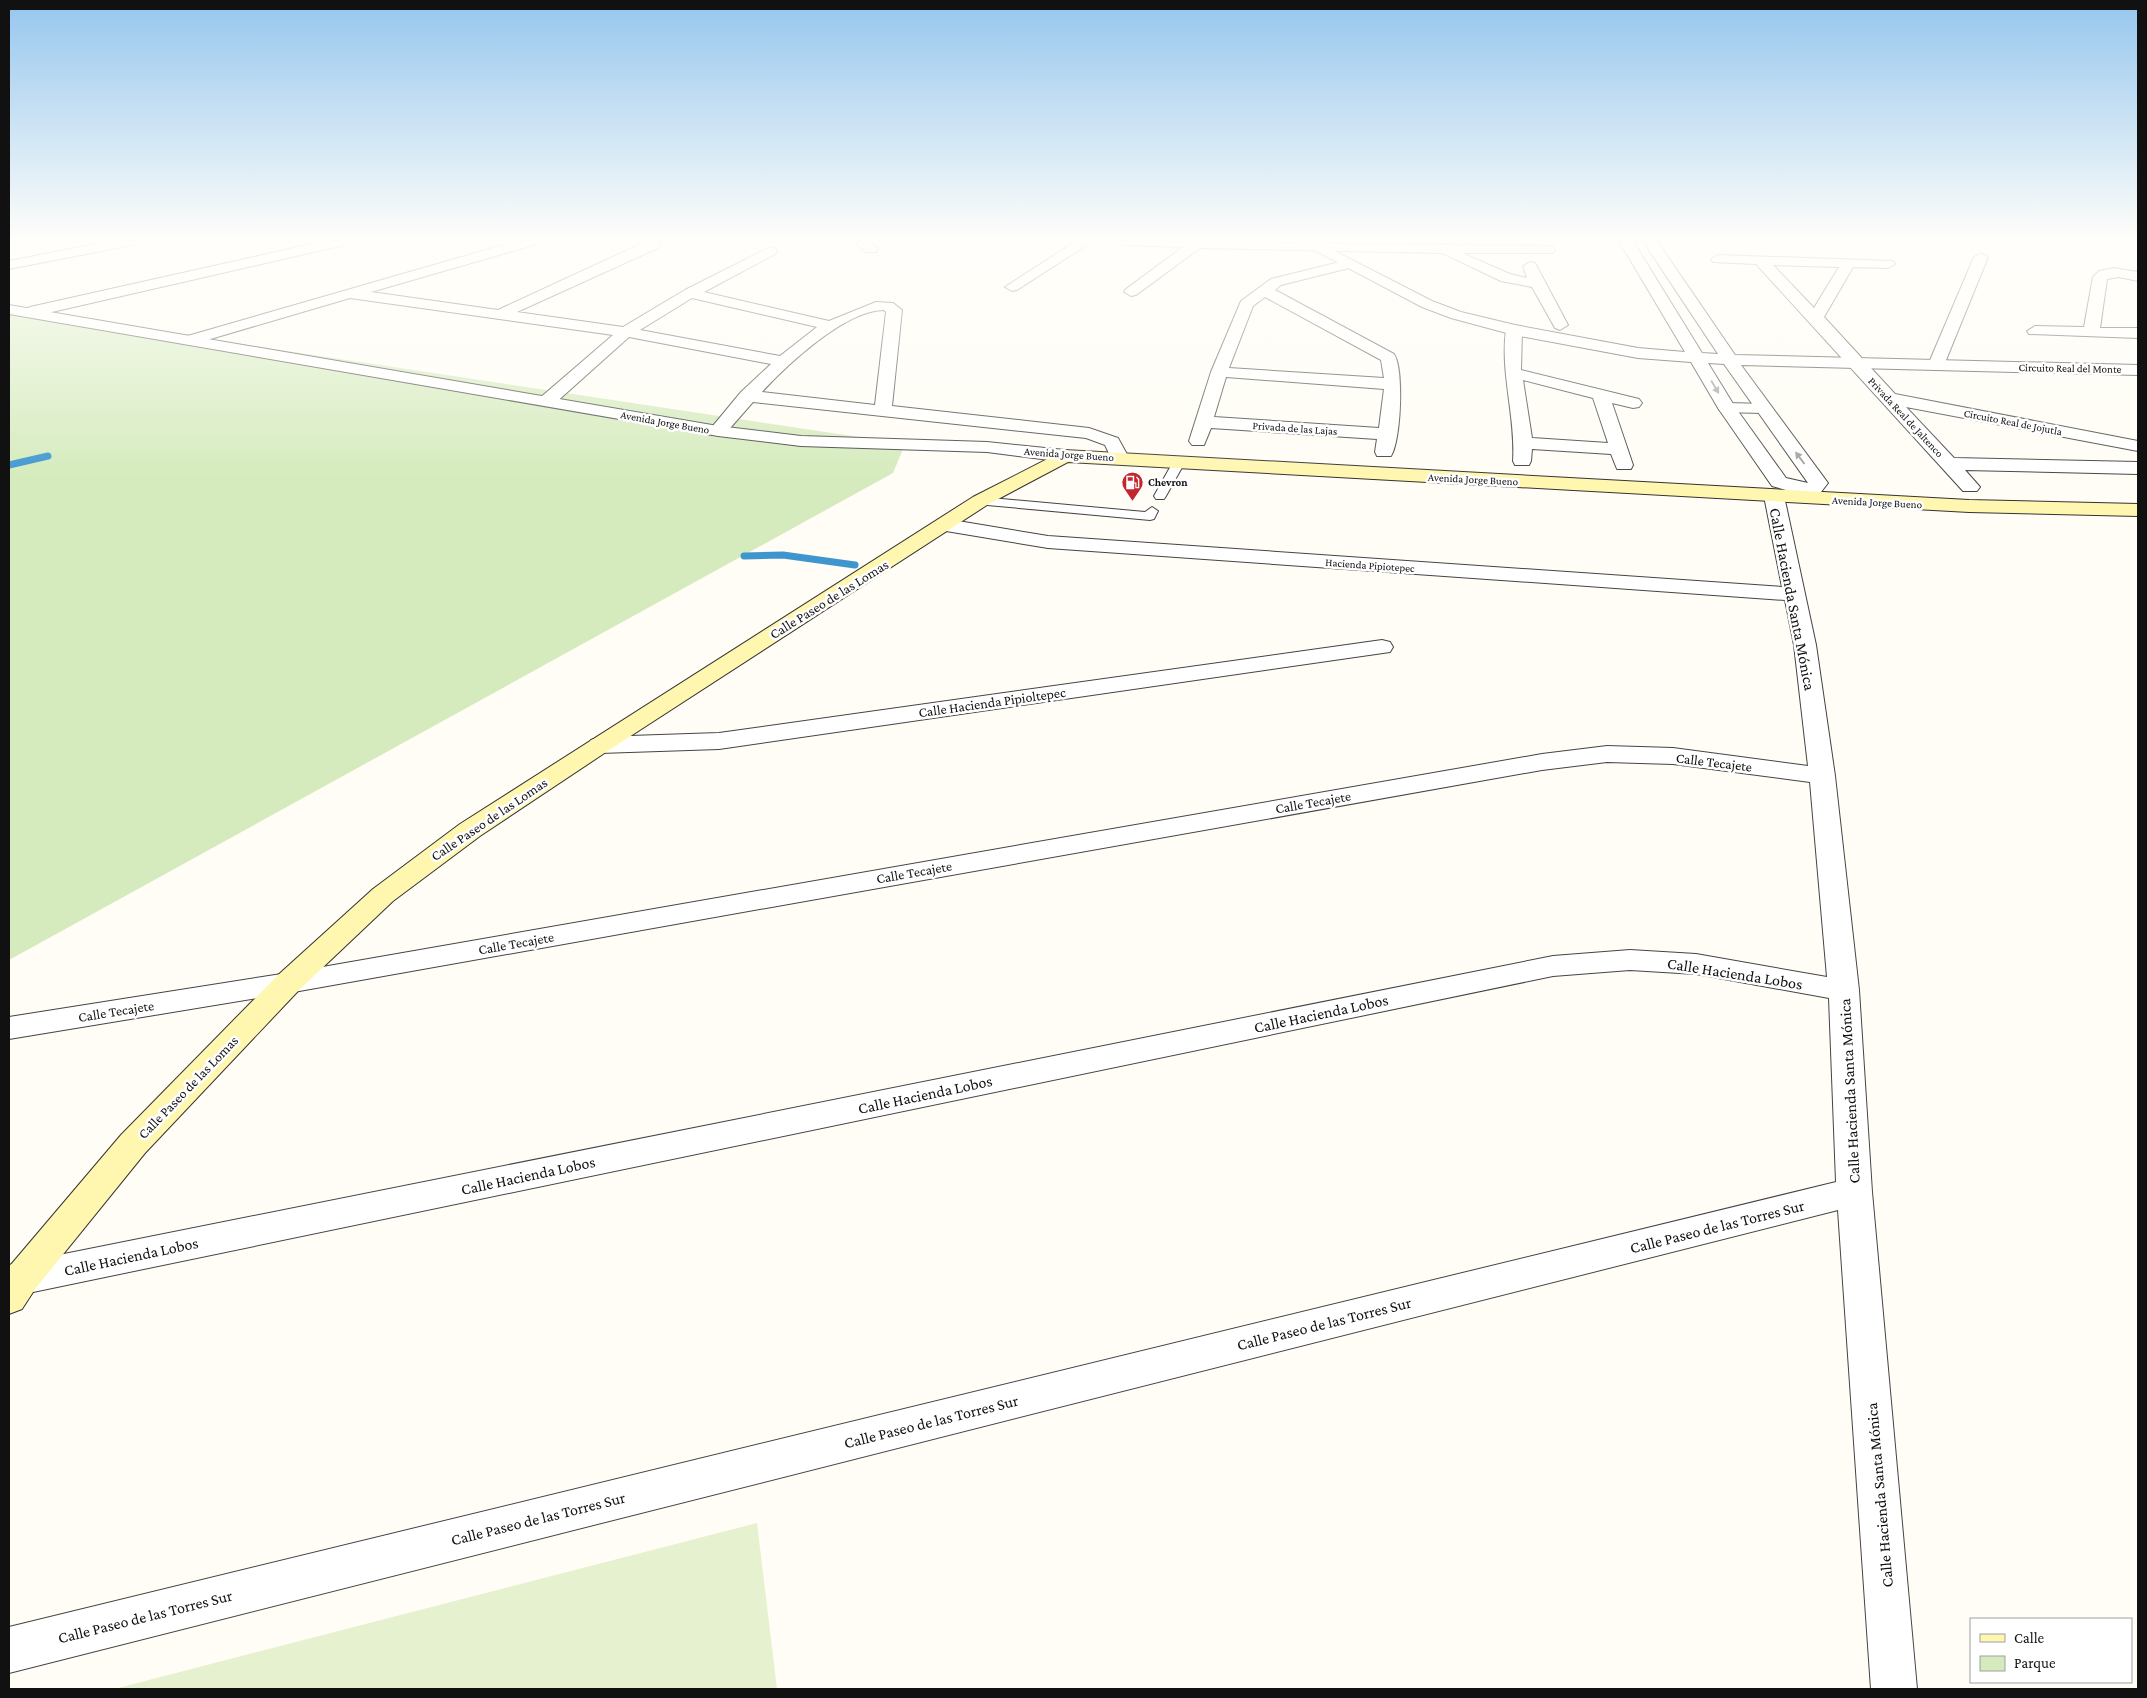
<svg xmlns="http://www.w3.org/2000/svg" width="2147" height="1698" font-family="'Crimson Pro',serif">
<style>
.green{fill:#d5ebbd}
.pitch{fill:#e6f2cf}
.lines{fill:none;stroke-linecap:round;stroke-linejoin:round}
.stream{stroke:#3f96cf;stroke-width:7}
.service-casing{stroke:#444;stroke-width:2}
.minor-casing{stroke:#444;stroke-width:2}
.tertiary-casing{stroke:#444;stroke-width:2}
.secondary-casing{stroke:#333;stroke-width:2}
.service{fill:#fff;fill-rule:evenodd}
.minor{fill:#fff;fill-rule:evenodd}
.tertiary{fill:#fff;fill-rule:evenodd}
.secondary{fill:#fff6b0;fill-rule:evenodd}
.oneway{fill:#a0a0a0}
.labels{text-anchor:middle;stroke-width:5;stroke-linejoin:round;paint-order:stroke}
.far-street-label{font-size:11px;fill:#111;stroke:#fff}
.far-poi-label{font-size:11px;font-weight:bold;fill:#111;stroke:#fff;text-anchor:start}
.street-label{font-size:14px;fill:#111;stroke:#fff}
.near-street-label{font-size:16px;fill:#111;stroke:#fff}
</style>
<rect width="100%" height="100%" fill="#fffdf5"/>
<path class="green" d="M9,309L905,444L893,473L9,960Z"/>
<path class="pitch" d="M757,1523L777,1689H114Z"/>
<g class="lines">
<path class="stream" d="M9,465L48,456
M744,556L783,555L855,565"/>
<defs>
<path id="service" d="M1179,458L1185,462L1166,496L1164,499H1156L1154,496L1173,462Z
M980,497L1145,512L1152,507L1158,511L1154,519L1150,520L976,504L974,501Z"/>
<path id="minor" d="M325,241H351L344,245L30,317L22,312L30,307Z
M517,241H539L537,244L371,292L498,310L647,241H661L658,248L517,312L623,327L685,290L770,247L775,248L777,251L775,254L704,292L829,321L876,302L893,303L902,310L892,406L1089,428L1118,438L1129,458L1127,462H1113L1105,445L1086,438L753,402L724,435H712L709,431L712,427L741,392L771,364L629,337L553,405H541L538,401L541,397L613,335L350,298L190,345L182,340L184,337ZM692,298L817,327L780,356L640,330ZM884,310L886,312L875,405L762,392C786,366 845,310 884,310Z
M853,241H869L878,249L876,252H866Z
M1076,241H1093L1017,290L1012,291L1005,287Z
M1115,241L1548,246L1553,247L1555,250L1553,253H1462L1510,274L1527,278L1523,266L1530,262L1535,263L1568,325L1560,330L1555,328L1532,287L1501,281L1442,253L1200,248L1136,295L1131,296L1124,292L1126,289L1183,247L1122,245Z
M1981,253L1988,257L1944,365L1942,368H1930L1928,365L1974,257Z
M1718,255L1893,261L1895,264L1888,268L1853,267L1824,317L1895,394L2138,441V451L1906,407L1954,458L2138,462V474L1965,470L1980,487L1977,491H1963L1756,264L1713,262L1711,259ZM1773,265L1839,267L1814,308Z
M1348,260L1355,264L1353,267L1281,285L1275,290L1394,354C1404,369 1401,441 1391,456H1377L1375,452L1377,439L1211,428L1204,445H1192L1189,441L1211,372L1241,301L1271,279ZM1265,297L1381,360L1384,378L1229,368L1253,306ZM1226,377L1384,389L1379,428L1214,417Z
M2114,268L2138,272V281L2119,277L2107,279L2100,328H2138V338L2029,334L2027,331L2035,326L2084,327L2093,277L2099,271Z
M1514,325L1522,330L1521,370L1639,399L1642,403L1639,407L1633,408L1612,403L1633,465L1631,469H1617L1611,454L1532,449L1531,461L1529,465H1515L1513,461C1516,417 1500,374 1506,330ZM1523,380L1593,398L1608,443L1532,438Z
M1727,403L1768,404L1771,408L1768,412L1762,413L1721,412L1718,408L1721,404Z
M1774,490L1781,492L1784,496L1816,645L1835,776L1859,990L1872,1192L1917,1689H1871L1838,1210L9,1673V1627L1836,1182L1829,998L1696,974L1630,970L1553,976L9,1297V1265L1553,956L1630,950L1696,954L1827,977L1810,782L1673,764L1607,762L1542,770L288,993L9,1039V1017L288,973L1542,754L1607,746L1673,748L1808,766L1794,645L1785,600L1048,548L946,531L939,529L936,525L939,521L946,519L1048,536L1782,587L1764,496L1767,492Z
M1382,640L1390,642L1393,647L1390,652L719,749L600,753L591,750L587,745L591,740L600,737L719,733Z"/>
<path id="tertiary" d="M110,241H139L132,245L9,269V261Z
M1297,241H1315L1432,301L1461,312L1515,325L1638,348L1685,352L1619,241H1633L1702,353L1718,354L1643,241H1657L1735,355L2138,365V375L1741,365L1828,483L1821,492L1803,495L1772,486L1718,408L1691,362L1638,358L1514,335L1451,318L1422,307ZM1708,363L1724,364L1808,483L1786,478L1735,407Z
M9,305L718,426L801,436L987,442L1065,450L1072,452L1074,456L1072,460L1065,462L987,452L801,446L718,436L9,314Z"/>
<path id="secondary" d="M1065,450L1969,500L2138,504V516L1969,512L1068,462L987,505L609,750L480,836L393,901L299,990L145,1153L35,1289L22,1309L9,1314V1267L121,1135L277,976L373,889L460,824L973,497Z"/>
</defs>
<use href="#service" class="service-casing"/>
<use href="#minor" class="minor-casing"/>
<use href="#tertiary" class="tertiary-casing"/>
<use href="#secondary" class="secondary-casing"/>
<use href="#service" class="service"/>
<use href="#minor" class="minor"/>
<use href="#tertiary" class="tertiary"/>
<use href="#secondary" class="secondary"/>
</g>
<defs><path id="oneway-solid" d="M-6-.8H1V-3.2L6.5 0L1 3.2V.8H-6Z" transform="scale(1.25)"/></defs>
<g class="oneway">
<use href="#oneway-solid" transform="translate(1715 387) rotate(59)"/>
<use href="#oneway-solid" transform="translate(1800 458) rotate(-127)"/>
</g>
<linearGradient id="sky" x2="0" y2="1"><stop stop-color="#95c6ee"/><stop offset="0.5" stop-color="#fffefa"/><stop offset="1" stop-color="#fffefa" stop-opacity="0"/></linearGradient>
<rect width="2147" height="479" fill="url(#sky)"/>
<defs>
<symbol id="fuel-pin" viewBox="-11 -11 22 30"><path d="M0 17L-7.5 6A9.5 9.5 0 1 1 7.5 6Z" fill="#c4262e" stroke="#fff"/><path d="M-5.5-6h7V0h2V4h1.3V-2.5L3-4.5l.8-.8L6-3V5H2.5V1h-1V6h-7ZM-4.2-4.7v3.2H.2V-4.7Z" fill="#fff"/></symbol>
</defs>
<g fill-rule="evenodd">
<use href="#fuel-pin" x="1120" y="470" width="25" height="34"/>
</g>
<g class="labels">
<g class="far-street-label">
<text transform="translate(2070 368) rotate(1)" y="4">Circuito Real del Monte</text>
<text transform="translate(1906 417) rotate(47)" y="4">Privada Real de Jaltenco</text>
<text transform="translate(665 422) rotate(10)" y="4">Avenida Jorge Bueno</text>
<text transform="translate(2013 422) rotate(11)" y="4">Circuito Real de Jojutla</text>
<text transform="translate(1295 428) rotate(4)" y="4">Privada de las Lajas</text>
<text transform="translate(1069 454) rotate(4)" y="4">Avenida Jorge Bueno</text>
<text transform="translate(1473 479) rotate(3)" y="4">Avenida Jorge Bueno</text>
<text transform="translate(1877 502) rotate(3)" y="4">Avenida Jorge Bueno</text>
<text transform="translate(1370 565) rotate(4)" y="4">Hacienda Pipiotepec</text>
</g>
<g class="far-poi-label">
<text x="1148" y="486">Chevron</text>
</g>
<g class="street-label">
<text transform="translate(829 599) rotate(-32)" y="5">Calle Paseo de las Lomas</text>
<text transform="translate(992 702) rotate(-8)" y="5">Calle Hacienda Pipioltepec</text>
<text transform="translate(1714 762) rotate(7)" y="5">Calle Tecajete</text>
<text transform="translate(1313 802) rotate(-10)" y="5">Calle Tecajete</text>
<text transform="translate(489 819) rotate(-34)" y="5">Calle Paseo de las Lomas</text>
<text transform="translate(914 872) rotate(-10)" y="5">Calle Tecajete</text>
<text transform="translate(516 943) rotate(-10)" y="5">Calle Tecajete</text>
<text transform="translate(116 1011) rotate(-9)" y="5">Calle Tecajete</text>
<text transform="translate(188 1087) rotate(-46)" y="5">Calle Paseo de las Lomas</text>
</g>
<g class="near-street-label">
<text transform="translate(1793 599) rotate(79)" y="6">Calle Hacienda Santa Mónica</text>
<text transform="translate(1735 973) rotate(9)" y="6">Calle Hacienda Lobos</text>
<text transform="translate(1321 1013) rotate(-12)" y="6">Calle Hacienda Lobos</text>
<text transform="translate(1849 1091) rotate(-93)" y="6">Calle Hacienda Santa Mónica</text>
<text transform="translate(925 1094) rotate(-12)" y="6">Calle Hacienda Lobos</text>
<text transform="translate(528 1175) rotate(-12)" y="6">Calle Hacienda Lobos</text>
<text transform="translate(1717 1226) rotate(-14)" y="6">Calle Paseo de las Torres Sur</text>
<text transform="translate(131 1256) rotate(-12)" y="6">Calle Hacienda Lobos</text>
<text transform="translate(1324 1323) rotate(-14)" y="6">Calle Paseo de las Torres Sur</text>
<text transform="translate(931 1421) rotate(-14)" y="6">Calle Paseo de las Torres Sur</text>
<text transform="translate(1879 1495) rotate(-95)" y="6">Calle Hacienda Santa Mónica</text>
<text transform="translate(538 1518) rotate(-14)" y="6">Calle Paseo de las Torres Sur</text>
<text transform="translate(145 1616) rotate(-14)" y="6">Calle Paseo de las Torres Sur</text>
</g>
</g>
<rect width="2147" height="1698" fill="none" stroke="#111111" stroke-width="20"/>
<rect x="1970" y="1618" width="162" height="65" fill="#ffffff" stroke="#a0a0a0"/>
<rect x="1980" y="1634" width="25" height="8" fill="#fff6b0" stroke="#a0a0a0"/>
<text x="2014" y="1643" font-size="15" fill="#111111">Calle</text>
<rect x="1980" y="1656" width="25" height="15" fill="#d5ebbd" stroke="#a0a0a0"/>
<text x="2014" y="1668" font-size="15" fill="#111111">Parque</text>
</svg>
